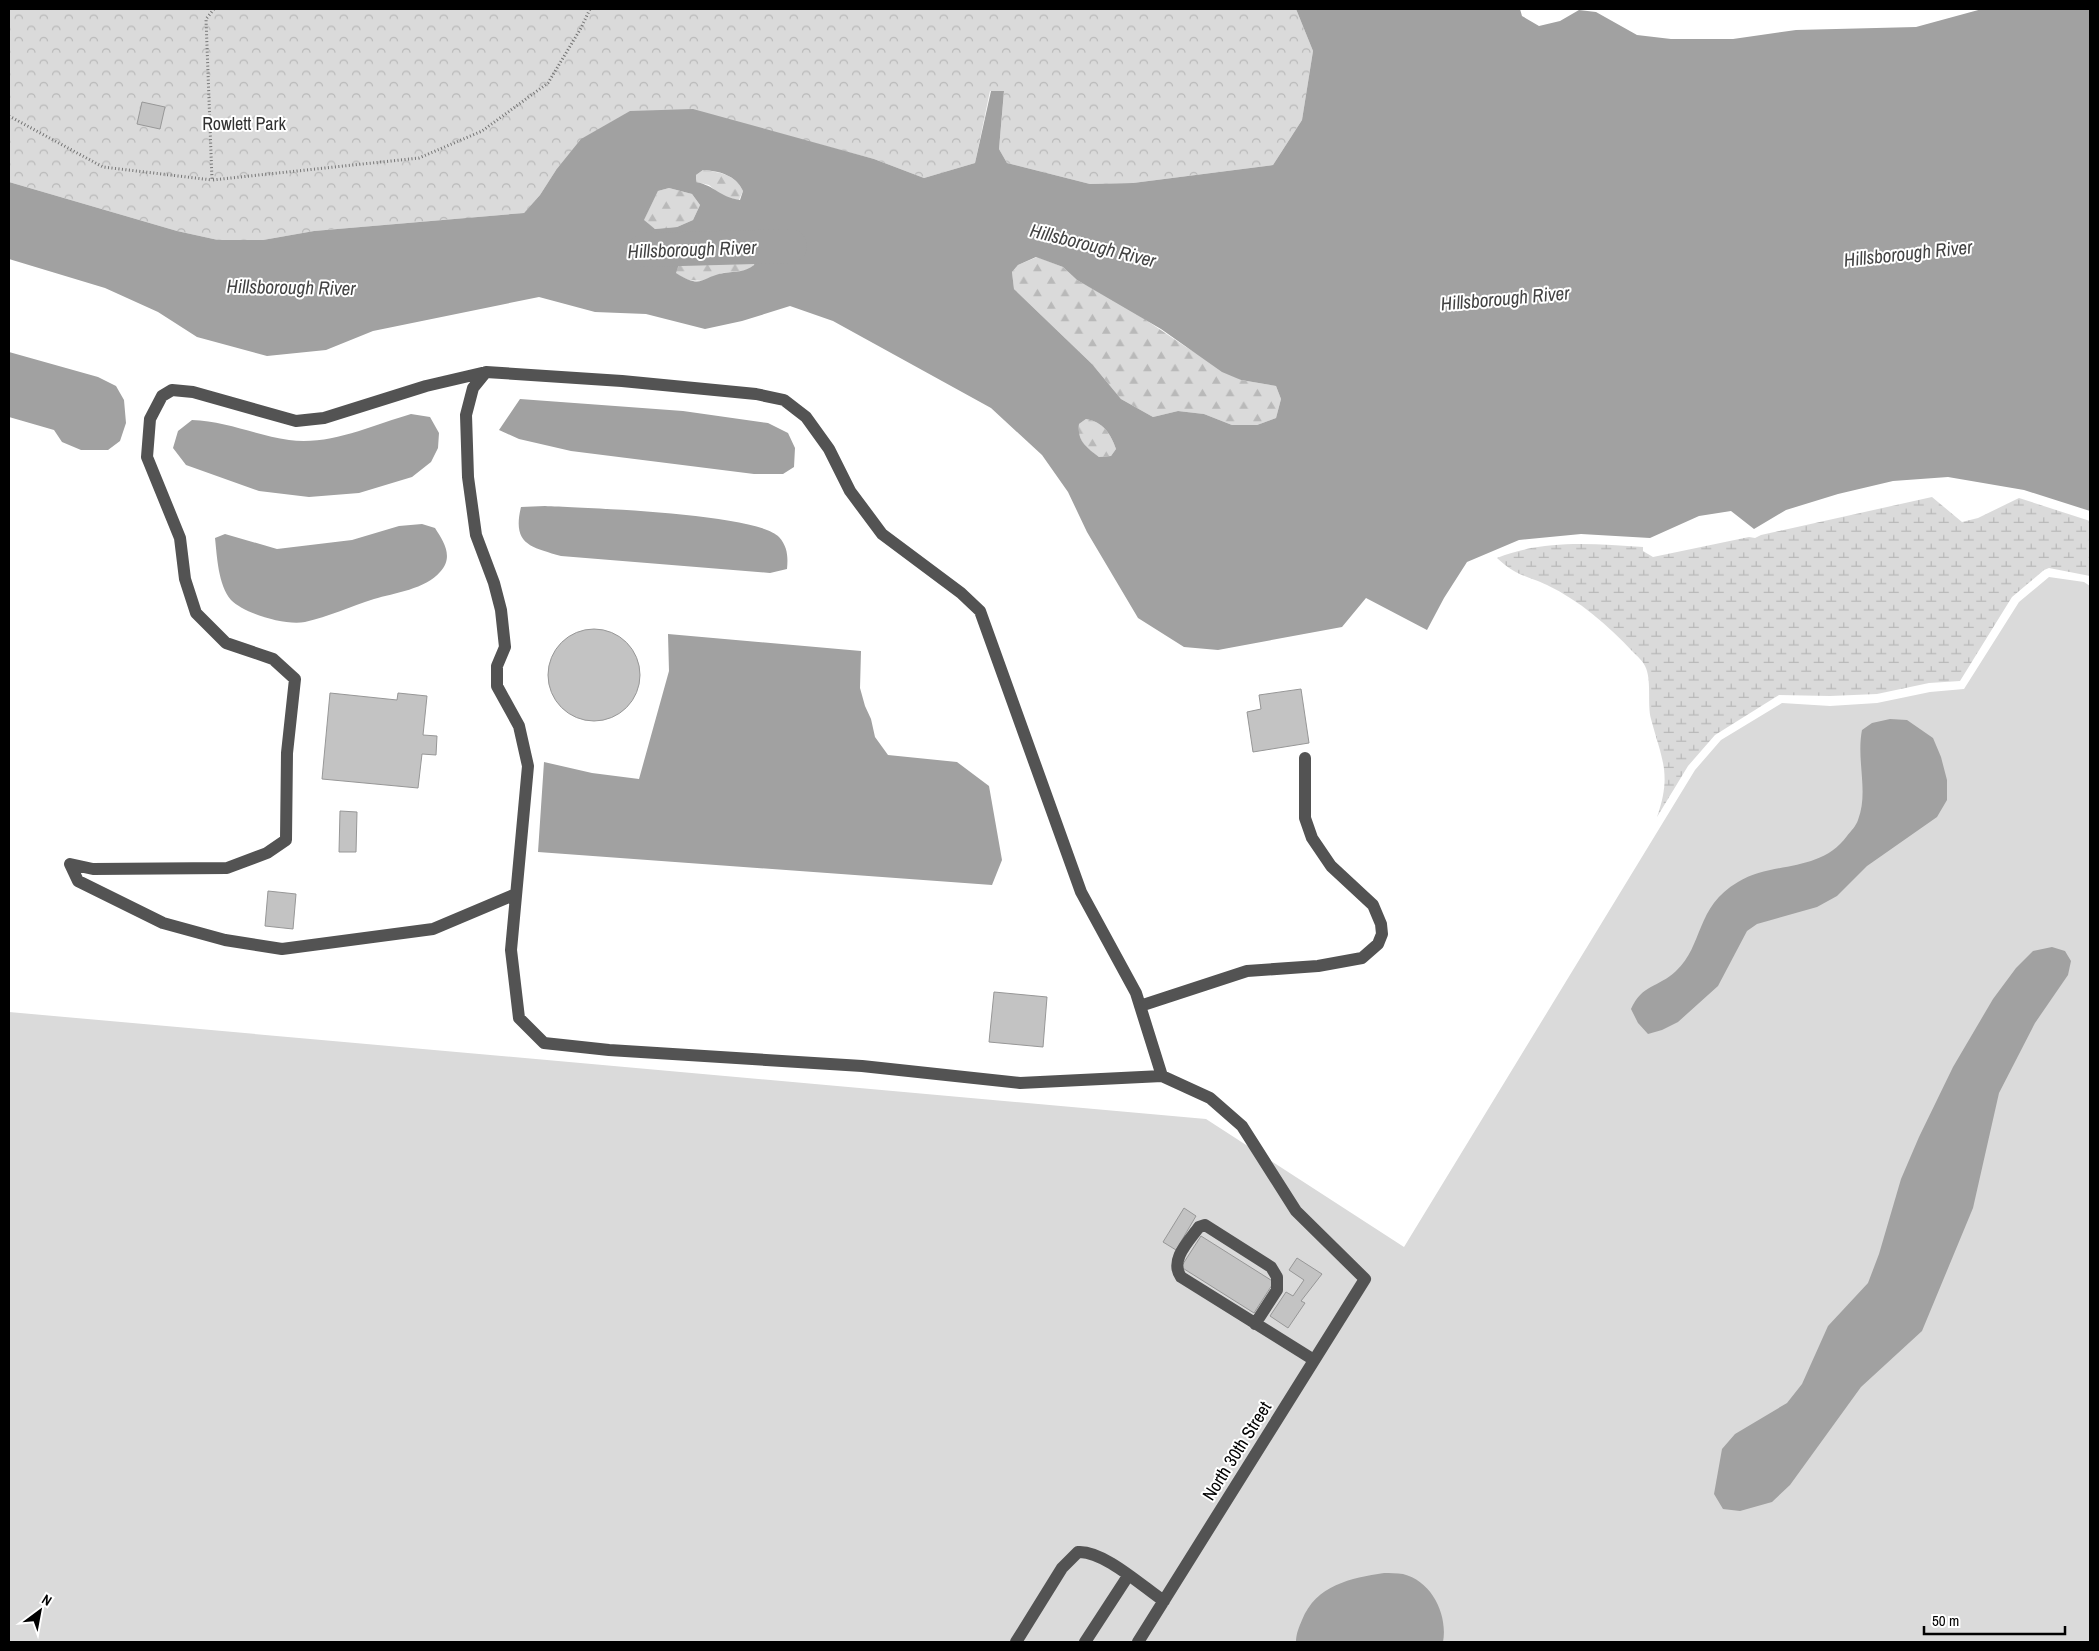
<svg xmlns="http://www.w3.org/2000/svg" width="2099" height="1651" font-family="'Archivo Narrow',sans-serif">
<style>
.grass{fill:#dadada}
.forest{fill:url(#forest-firs)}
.wetland{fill:url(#wetland-marsh)}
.park{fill:url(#park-crowns)}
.water{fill:#a1a1a1;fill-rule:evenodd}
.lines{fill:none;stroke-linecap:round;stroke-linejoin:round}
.river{stroke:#a1a1a1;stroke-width:34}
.building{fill:#c3c3c3;stroke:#979797}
.path{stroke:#757575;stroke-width:3;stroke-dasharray:1 2.5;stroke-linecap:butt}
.minor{stroke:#535353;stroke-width:12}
.labels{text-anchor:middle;stroke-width:4;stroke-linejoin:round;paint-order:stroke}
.park-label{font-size:18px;fill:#313131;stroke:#fff}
.street-label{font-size:18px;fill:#000;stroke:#fff}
.water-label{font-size:19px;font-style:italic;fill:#424242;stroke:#fff}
</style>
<defs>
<pattern id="forest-firs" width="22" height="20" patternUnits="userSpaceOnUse" patternTransform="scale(1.25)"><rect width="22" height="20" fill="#dadada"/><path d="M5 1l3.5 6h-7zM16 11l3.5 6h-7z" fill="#b9b9b9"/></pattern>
<pattern id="wetland-marsh" width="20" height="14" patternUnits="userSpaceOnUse" patternTransform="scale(1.25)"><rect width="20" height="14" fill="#dadada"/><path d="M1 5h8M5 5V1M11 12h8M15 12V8" fill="none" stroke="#b9b9b9"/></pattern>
<pattern id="park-crowns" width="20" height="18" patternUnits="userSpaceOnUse" patternTransform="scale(1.25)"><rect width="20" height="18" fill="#dadada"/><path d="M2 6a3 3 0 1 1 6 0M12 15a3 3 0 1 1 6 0" fill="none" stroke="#b9b9b9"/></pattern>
</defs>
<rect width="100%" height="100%" fill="#fff"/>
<path class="grass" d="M2049,577L2084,582L2090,586V1642H9V1012L1206,1119L1404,1247L1695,770L1721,740L1782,703L1830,706L1877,703L1930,692L1964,689L2019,602Z"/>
<path class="forest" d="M703,170C720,172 736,175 743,191L739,200L723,197L709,185L696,182V175Z
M669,188L692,194L700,205L693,220L677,227L655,229L643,221L658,191Z
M725,242L743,247L756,255L754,265L746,271L722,273L704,281L688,280L675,273C685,246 699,244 725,242Z
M1037,257L1063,267L1077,280L1131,310L1186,347L1241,380L1276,386L1281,399L1276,418L1257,425H1232L1204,414L1178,411L1153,417L1121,399L1092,364L1014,289L1012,272L1018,265Z
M1086,419C1103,422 1111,434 1116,449L1111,456L1099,457C1085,447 1077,441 1079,424Z"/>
<path class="wetland" d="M1932,497L1962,522L1978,518L2019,498L2090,521V576L2049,568L2044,570L2012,597L1960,681L1929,683L1877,694L1830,696L1779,695L1715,735L1688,766L1657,817C1672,774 1662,760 1651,719C1647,704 1652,679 1645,666C1643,661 1637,656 1633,652C1608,625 1580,601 1547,585C1525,575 1516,576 1497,558C1544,539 1594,544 1643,547V551L1653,557L1749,537L1755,538L1761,535Z"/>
<path class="park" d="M9,9H1296L1313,51L1302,120L1273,165L1133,183L1090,184L1007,163L999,149L1004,92L990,91L975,163L924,178L874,159L795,138L556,170L540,195L524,213L314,231L263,240H218L177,231L9,182Z"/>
<path class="water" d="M1296,9H1520L1522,16L1539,26L1560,21L1579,10L1596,12L1637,35L1671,39H1733L1796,30L1916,27L1982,9H2090V511L2024,490L1948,477L1893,481L1838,494L1786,510L1754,529L1731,511L1699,516L1650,538L1581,534L1519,540L1467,562L1444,598L1427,630L1366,598L1342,627L1218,650L1184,647L1138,618L1087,532L1068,492L1042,455L991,408L833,321L790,306L742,321L705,329L646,314L595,312L539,297L373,331L326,350L267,356L197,337L158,312L105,288L9,259V182L177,231L218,240H263L314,231L524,213L540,195L556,170L581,139L630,111L693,109L874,159L924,178L975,163L991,91H1004L999,149L1007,163L1090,184L1133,183L1273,165L1302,120L1313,51ZM703,170C719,171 736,175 743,191L740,200C719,197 716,186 696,182V175ZM669,188L692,194L700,205L693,220L677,227L655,229L644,220L658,191ZM725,242L743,247L756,255L754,265C744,273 736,271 724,273C700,277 703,290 676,273C684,246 700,244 725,242ZM1036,257L1063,267L1077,280L1161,329L1222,372L1241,380L1276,386L1281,399L1276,418L1257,425H1232L1204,414L1178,411L1153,417L1121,399L1092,364L1014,289L1012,272L1018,265ZM1086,419C1103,422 1111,434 1116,449L1111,456L1099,457C1086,447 1077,441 1079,424Z
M9,352L98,377L116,386L124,400L126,423L120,441L108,450H81L62,442L54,430L9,417Z
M520,399L683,411L768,423L788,433L795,448L794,467L783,474H754L571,451L519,439L499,430Z
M411,414L430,417L439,433L438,448L431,462L412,477L359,493L309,497L259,491L186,465L173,448L178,431L192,420C225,421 256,435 289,440C329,446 373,425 411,414Z
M545,506C585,508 756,513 779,537C788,547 788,558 787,569L770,573L561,556C530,547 512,544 521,507Z
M422,524L435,528C444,542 454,557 440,572C426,589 394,593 374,599C352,606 328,617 305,622C286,626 245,614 231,600C218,585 217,556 215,538L225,534L277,549L352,540L399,526Z
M668,634L861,651L860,688L865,706L871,719L875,737L888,755L957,762L989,786L1002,860L992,885L538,852L544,762L592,773L639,779L669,671Z
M1890,719L1907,720L1933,738L1941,757L1947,780V800L1937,817L1867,866L1837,896L1817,907L1757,924L1747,931L1718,986L1678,1022L1662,1030L1648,1034L1638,1023L1631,1009C1642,984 1658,988 1676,971C1704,945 1695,907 1738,882C1773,861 1820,873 1847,836C1851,831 1856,826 1858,820C1869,791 1856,761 1862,730L1872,723Z
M2052,947L2065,951L2071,961L2068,975L2035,1023L1999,1093L1973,1208L1922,1331L1861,1387L1790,1485L1772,1502L1740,1511L1723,1509L1714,1494L1722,1449L1735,1434L1787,1403L1802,1384L1828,1326L1868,1283L1879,1254L1901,1179L1919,1137L1953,1067L1993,999L2016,968L2033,951Z
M1384,1573C1390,1573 1397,1573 1403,1574C1432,1581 1448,1615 1443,1642H1296C1296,1634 1299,1627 1302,1620C1316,1585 1351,1578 1384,1573Z"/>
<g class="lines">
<path class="river" d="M645,250L790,246"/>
</g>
<path class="building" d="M142,102L165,107L160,129L137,124Z
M548 675a46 46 0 1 1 92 0a46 46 0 1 1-92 0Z
M1301,689L1309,743L1253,752L1247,712L1261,709L1259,695Z
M330,693L397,700L398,693L427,696L423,735L437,736L436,755L422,754L418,788L322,779Z
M340,811L357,812L356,852H339Z
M268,891L296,894L293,929L265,926Z
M994,992L1047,997L1043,1047L989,1042Z
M1184,1208L1196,1216L1176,1250L1163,1242Z
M1201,1236L1274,1282L1254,1313L1181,1267Z
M1297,1258L1322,1274L1301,1301L1305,1303L1288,1328L1270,1316L1286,1292L1293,1296L1304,1280L1289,1270Z"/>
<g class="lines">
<path class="path" d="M214,9L206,19L212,180L419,158L482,131L548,83L581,28L590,9
M9,116L103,167L212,180"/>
<path class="minor" d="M486,372L426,386L324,418L296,421L193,392L172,390L162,396L150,419L147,457L180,538L185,579L196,613L226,643L273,659L295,679L287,753L286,840L267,853L227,868L93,869L70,864L78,881L163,923L225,940L282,949L433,929L516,894
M1140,1006L1247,971L1318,966L1362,958L1378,944L1382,934L1381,924L1373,905L1331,866L1312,838L1305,818V758
M1255,1324L1277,1290V1277L1271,1267L1205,1225L1199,1227C1189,1241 1169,1260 1181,1277L1314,1360
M1016,1642L1062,1568L1078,1552C1103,1550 1143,1587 1164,1601
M1085,1642L1128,1576
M1138,1642L1365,1279L1296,1211L1242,1126L1210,1098L1162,1076L1136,993L1081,892L980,611L961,593L882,534L850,491L829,449L806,417L784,400L756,394L622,381L486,372L473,388L466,415L468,477L476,535L494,583L501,610L505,647L497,666V686L519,726L528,766L511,950L519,1018L544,1043L609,1050L862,1066L1020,1083L1162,1076"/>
</g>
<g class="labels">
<g class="park-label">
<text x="244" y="130">Rowlett Park</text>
</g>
<g class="street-label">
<text transform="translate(1237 1451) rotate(-58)" y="6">North 30th Street</text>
</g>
<g class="water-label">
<text transform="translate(1093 245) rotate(14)" y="7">Hillsborough River</text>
<text transform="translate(692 249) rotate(-2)" y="7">Hillsborough River</text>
<text transform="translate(1908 253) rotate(-6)" y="7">Hillsborough River</text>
<text transform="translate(291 287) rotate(1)" y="7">Hillsborough River</text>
<text transform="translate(1505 298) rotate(-5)" y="7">Hillsborough River</text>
</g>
</g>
<rect width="2099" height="1651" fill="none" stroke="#000000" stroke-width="20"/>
<g transform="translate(40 1611) rotate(32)" stroke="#ffffff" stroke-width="4" paint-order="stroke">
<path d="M0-4L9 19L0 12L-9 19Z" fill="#000000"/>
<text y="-8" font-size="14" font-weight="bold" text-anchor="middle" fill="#000000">N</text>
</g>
<path d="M1924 1626v8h141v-8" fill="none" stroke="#000000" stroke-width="2.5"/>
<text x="1932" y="1626" font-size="15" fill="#000000" stroke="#ffffff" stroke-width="4" paint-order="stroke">50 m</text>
</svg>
